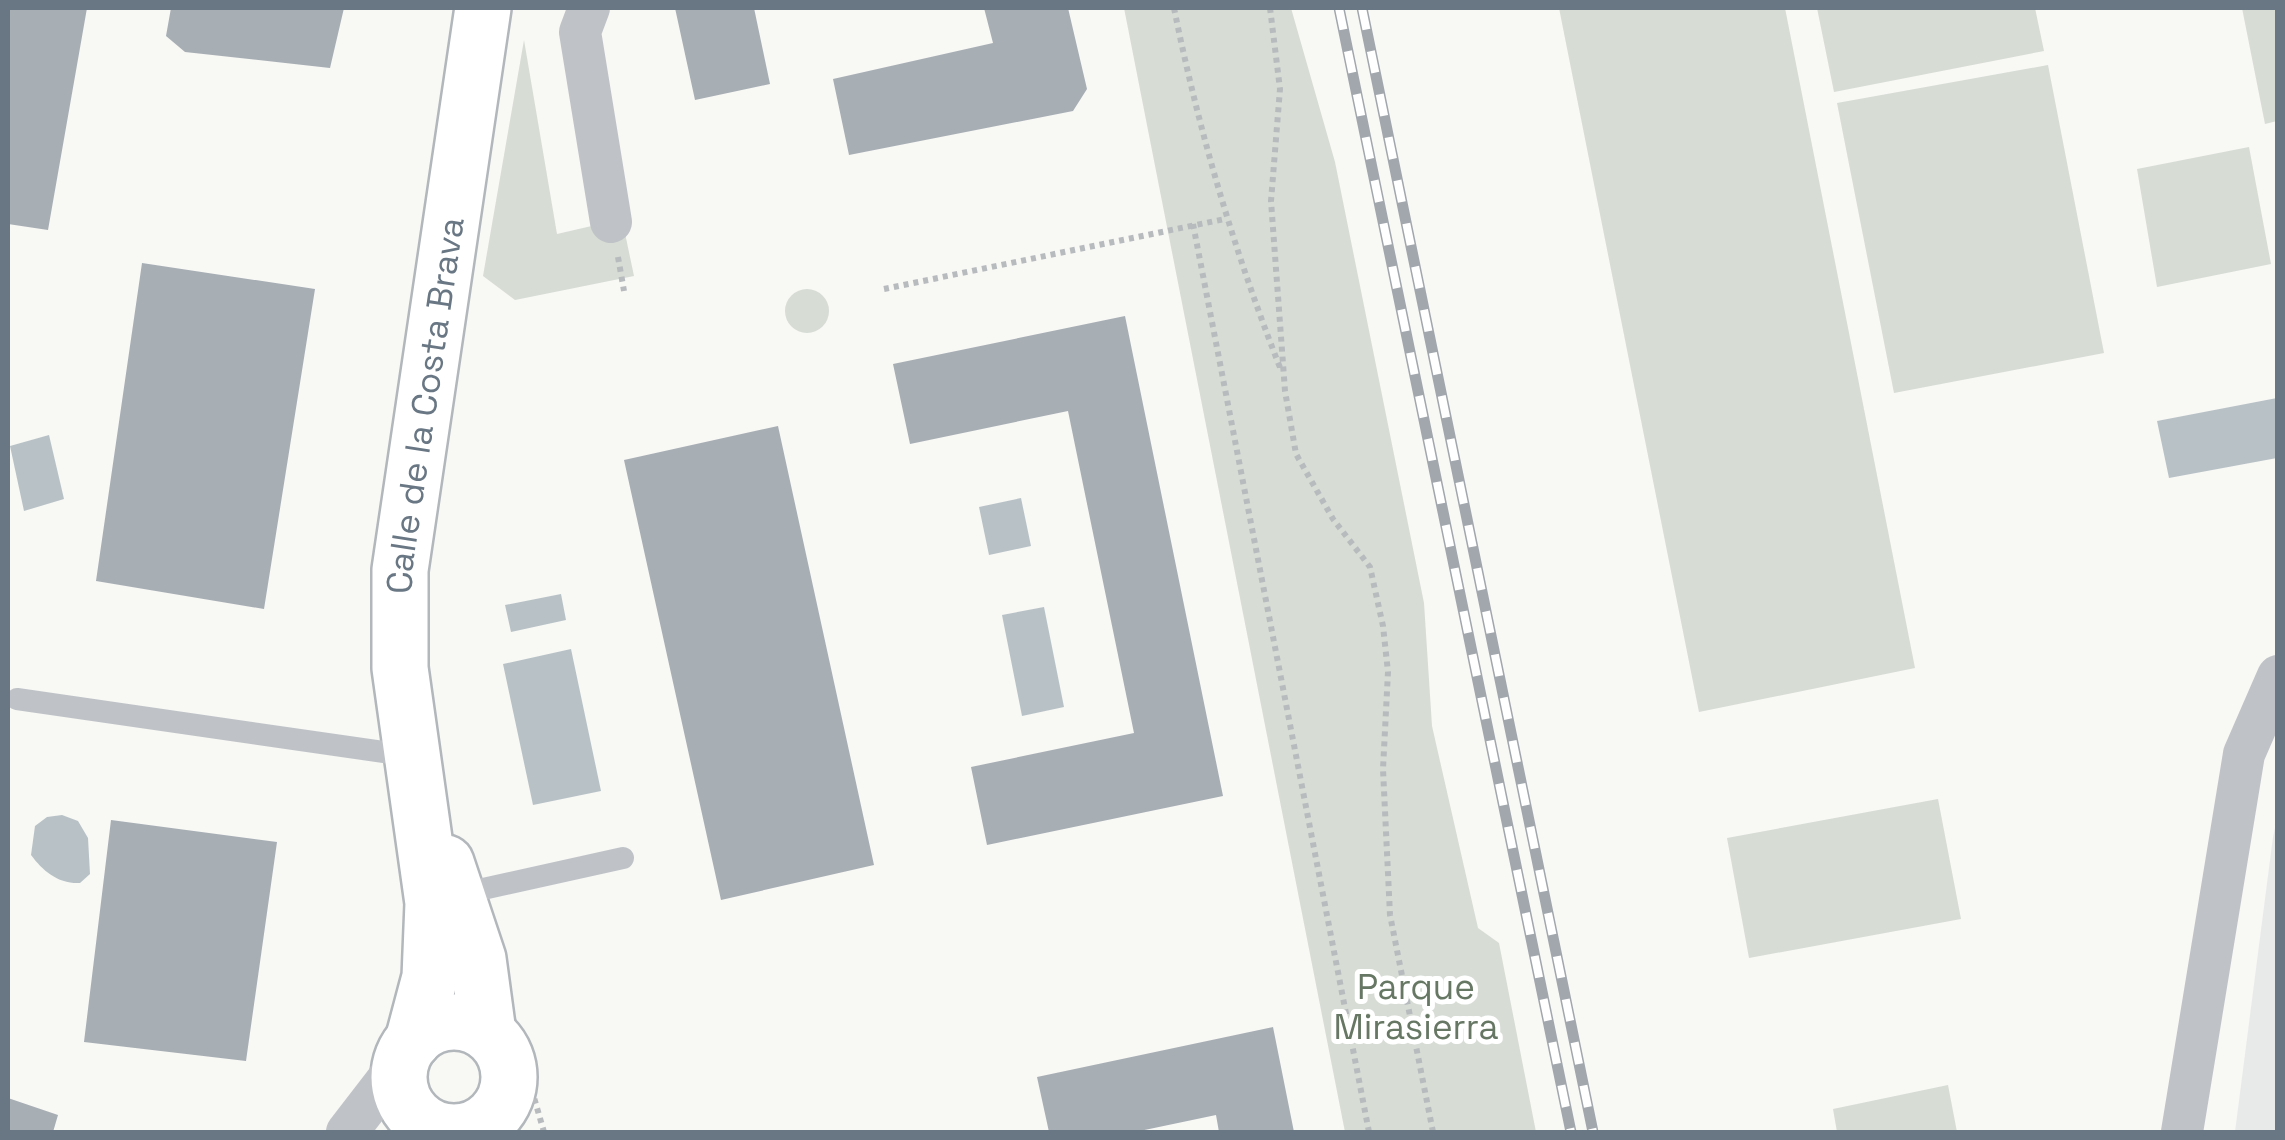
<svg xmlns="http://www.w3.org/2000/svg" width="2285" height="1140" font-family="'Space Grotesk',sans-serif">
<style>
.built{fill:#e8eae9}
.green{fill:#d7dcd5}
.water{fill:#b8c2c6}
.building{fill:#a7aeb4}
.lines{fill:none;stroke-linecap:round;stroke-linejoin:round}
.secondary-casing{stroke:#b2b7bc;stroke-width:60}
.path{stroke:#b8bbbe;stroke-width:6;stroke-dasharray:5 5;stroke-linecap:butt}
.lane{stroke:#bfc3c7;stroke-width:22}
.street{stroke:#bfc3c7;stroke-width:42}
.secondary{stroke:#fff;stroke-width:55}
.rail-casing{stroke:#a1a7ad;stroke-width:11}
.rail{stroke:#fff;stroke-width:8;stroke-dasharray:22;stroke-linecap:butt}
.labels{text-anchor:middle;stroke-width:10;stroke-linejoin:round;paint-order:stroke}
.street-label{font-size:35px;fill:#697784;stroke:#fff}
.park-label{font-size:35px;fill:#667763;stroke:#fff}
</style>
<rect width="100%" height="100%" fill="#f8f8f5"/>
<path class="built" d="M2277,819V1132H2235L2273,837Z"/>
<path class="green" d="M1124,8H1291L1335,162L1424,603L1432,726L1478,928L1499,943L1536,1132H1345Z
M1559,8H1785L1915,668L1699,712Z
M1817,8H2035L2044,51L1834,92Z
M2242,8H2277V121L2265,124Z
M524,40L557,234L622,219L634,276L515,300L483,276Z
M2048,65L2104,353L1894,393L1837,103Z
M2249,147L2271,264L2157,287L2137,169Z
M785 311a22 22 0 1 1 44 0a22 22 0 1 1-44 0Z
M1938,799L1961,919L1749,958L1727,838Z
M1948,1085L1957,1132H1837L1833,1109Z"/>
<path class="water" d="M2277,398V458L2169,478L2157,421Z
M49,435L64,499L24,511L10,446Z
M1021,498L1031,546L989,555L979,507Z
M561,594L566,620L511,632L505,605Z
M1044,607L1064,707L1022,716L1002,615Z
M571,649L601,791L533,805L503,664Z
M62,815L78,821L88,838L90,874L80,883C58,884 43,871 31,855L35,826L47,817Z"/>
<path class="building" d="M8,8H87L48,230L8,224Z
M171,8H344L330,68L185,52L166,36Z
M675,8H754L770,84L695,100Z
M984,8H1068L1087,89L1073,111L849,155L833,79L993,43Z
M142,263L315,289L264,609L96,581Z
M1125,316L1223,796L987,845L971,767L1134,733L1068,411L910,444L893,364Z
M778,426L874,865L721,900L624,460Z
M111,820L277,842L246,1061L84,1042Z
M1273,1027L1294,1132H1219L1216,1115L1135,1132H1049L1037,1077Z
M8,1098L58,1115L53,1132H8Z"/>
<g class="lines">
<defs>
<g id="secondary">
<path d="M446,863L478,959L488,1033"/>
<circle cx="454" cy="1077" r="55"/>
<path id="s1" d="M413,1041L430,977L433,903L400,668V570L483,8"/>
</g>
</defs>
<use href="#secondary" class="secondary-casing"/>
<path class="path" d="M1174,8C1199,132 1234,251 1281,370
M1270,8L1280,89L1271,201L1285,391L1296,454L1333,519L1370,567L1383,626L1388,672L1383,769L1390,915L1433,1132
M1193,224L1369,1132
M618,257L624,291
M884,289L1225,219
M526,1070L544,1132"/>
<path class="lane" d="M17,699L411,756
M456,895L623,858"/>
<path class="street" d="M589,8L580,32L611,222
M347,1132L401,1062
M465,1132L470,1129
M2182,1132L2244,754L2278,676"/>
<use href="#secondary" class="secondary"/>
<defs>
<path id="rail" d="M1339,8L1571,1132
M1362,8L1593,1132"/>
</defs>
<use href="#rail" class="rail-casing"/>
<use href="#rail" class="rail"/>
</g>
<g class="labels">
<g class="street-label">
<text dy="12" stroke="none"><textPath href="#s1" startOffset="642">Calle de la Costa Brava</textPath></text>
</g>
<g class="park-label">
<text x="1416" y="999">Parque<tspan x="1416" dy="40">Mirasierra</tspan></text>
</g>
</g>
<rect width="2285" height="1140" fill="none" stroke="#697784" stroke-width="20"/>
</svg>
